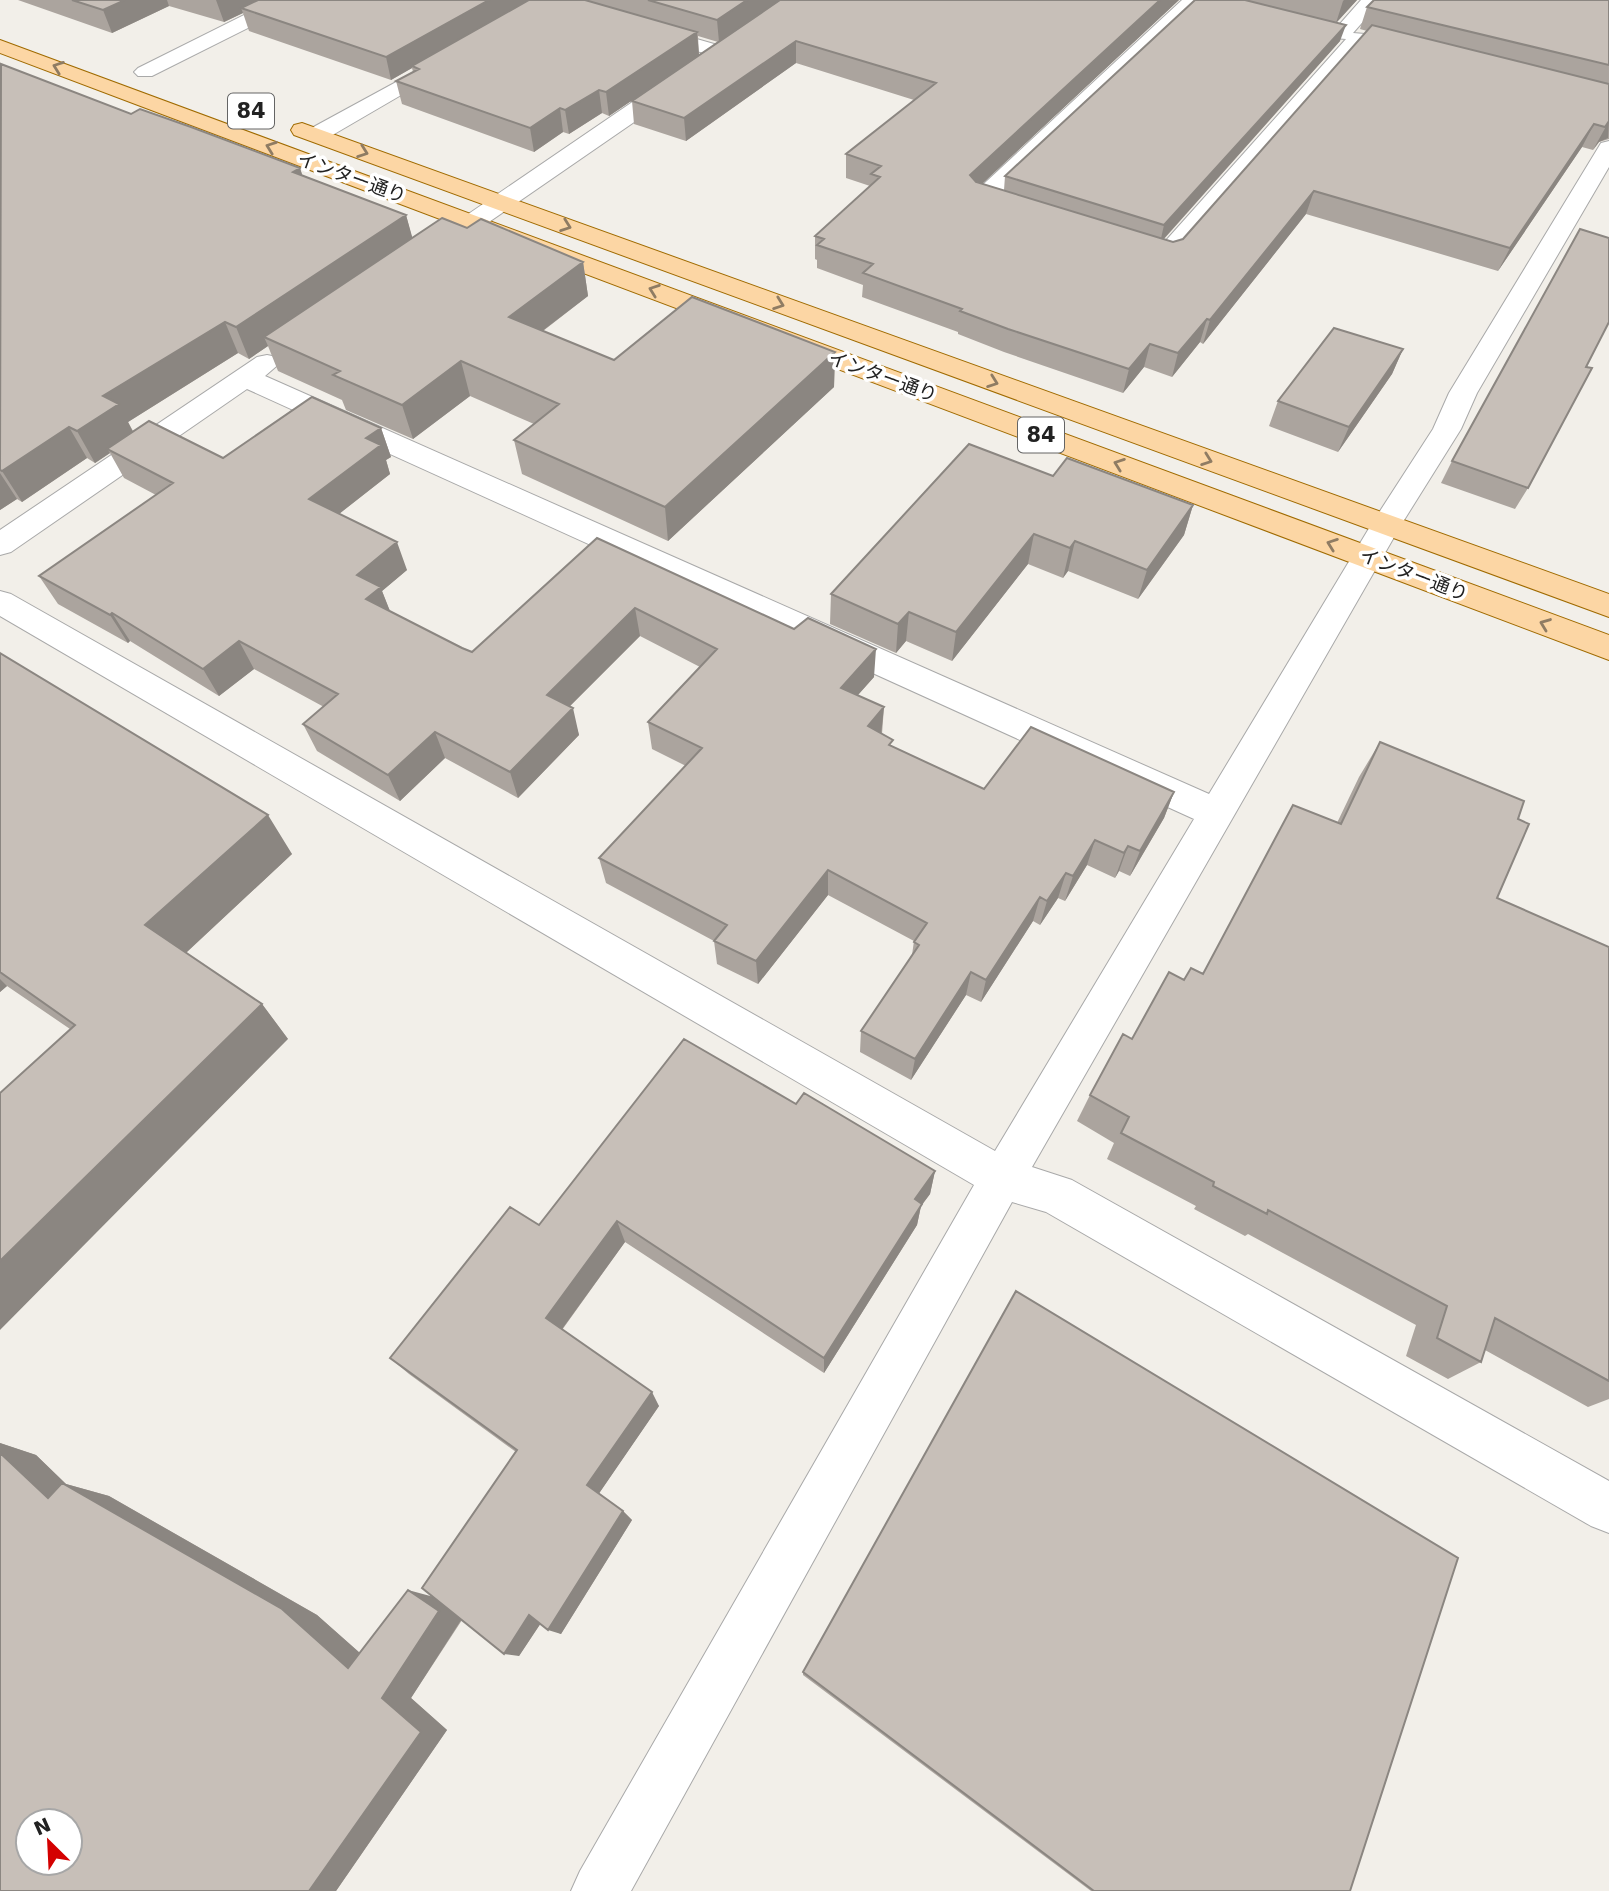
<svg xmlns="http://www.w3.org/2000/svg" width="1609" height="1891" font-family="'DejaVu Sans','Noto Sans JP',sans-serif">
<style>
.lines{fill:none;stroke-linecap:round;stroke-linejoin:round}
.street-casing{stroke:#a9a9a9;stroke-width:2}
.primary-casing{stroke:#a06b00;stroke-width:2}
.street{fill:#fff;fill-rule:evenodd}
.primary{fill:#fcd6a4;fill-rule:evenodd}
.wall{fill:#aba49e}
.shaded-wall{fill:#8b8681}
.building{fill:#c7bfb8;stroke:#8b8681;stroke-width:2;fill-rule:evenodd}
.oneway{stroke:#8f7c63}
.labels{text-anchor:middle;stroke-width:7;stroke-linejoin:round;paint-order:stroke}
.far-street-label{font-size:19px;fill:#222;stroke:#fff}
.shield{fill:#fff;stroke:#646464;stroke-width:2}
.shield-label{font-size:21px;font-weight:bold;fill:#222}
</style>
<rect width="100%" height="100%" fill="#f2efe9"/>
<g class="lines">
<defs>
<path id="street" d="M274,0H299L296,4L152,76H138L134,72L138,68Z
M1182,0H1204L998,196L1024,204L1028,209L1024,214L1016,216L974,203L970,198L974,193Z
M1361,0H1382L1353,33L1365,34L1368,38L1365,42L1175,261L1166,263L1128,252L1125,247L1128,242L1137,240L1161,246L1346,39L1334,38L1331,34Z
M648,25L728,48L731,52L728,56L721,58L641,35L638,31L641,27Z
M444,56L451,58L454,62L451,66L324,140H308L305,135L308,130Z
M677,76L685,77L688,82L685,87L444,253L435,255L426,253L423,248L426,243L669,77Z
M1609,141V167L1477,393L1461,429L1401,525L1032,1167L1072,1180L1609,1481V1533L1591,1526L1046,1212L1012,1202L631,1891H571L580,1871L974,1185L0,616V591L11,594L995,1151L1194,819L247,389L11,552L0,555V530L257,357L267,355L277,357L280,363L265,376L1209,794L1371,525L1433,429L1449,393L1598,148L1601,143Z"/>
<path id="primary" d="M0,40L1609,635V660L0,53Z
M302,123L1609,594V617L294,135L291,130L294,125Z"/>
</defs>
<use href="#street" class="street-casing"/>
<use href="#primary" class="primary-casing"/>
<use href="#street" class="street"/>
<use href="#primary" class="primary"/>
</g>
<path class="wall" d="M18,0H1179L982,184L1004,190L1005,176L1195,0H1357L1337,22L1340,41L1164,239L1173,242L1183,239L1367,31L1360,29L1367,7L1609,0V139L1599,142L1593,150L1582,147L1498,271L1306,214L1203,344L1200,342L1172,377L1144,367L1123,393L1004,352L958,334V332L862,297L863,285L817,268V260L815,259V236L870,186L846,178V154L914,100L796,63L686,141L634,124L632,101L718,42L698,36L699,55L609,116L602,113L569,134L563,132L534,152L402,104L396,81L413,72L412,68L391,80L249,31L243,13L224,22L169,6L112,33Z
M0,65L131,114L300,168L302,175L406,215L412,238L467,228L583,262L588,296L543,331L614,360L835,352L834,387L668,541L522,474L514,440L534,424L470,396L413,439L346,410L342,400L278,371L268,346L249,359L238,353L128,422L133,431L223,458L381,428L391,457L386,460L390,474L339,514L407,570L382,591L390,612L472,652L597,538L874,677L858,695L884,707L882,734L892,746L984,789L1174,792L1164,818L1130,876L1119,871L1115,878L1087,865L1065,901L1058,898L1040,925L1033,921L981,1002L966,995L911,1080L860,1052L861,1031L912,955L914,941L828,895L758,984L717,964L714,941L606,883L599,858L686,766L652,749L648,722L700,667L640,636L570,706L579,735L518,798L445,758L400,801L317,751L303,724L324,707L254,669L219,696L130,641L128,643L58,604L39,576L156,495L124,478L110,453L95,463L87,458L22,502L17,499L0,510Z
M1403,349L1392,374L1338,452L1269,426L1278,401Z
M1586,367L1528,488L1515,509L1441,483L1452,461Z
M1053,476L1193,505L1184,535L1138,599L1068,571L1063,578L1028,564L952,661L906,641L896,653L830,624L831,594Z
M0,653L292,854L186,953L262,1004L288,1039L70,1029L7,986L0,992Z
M1380,742L1518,819L1497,898L1609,947V1399L1588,1407L1485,1350L1481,1362L1448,1379L1406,1356L1416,1325L1248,1234L1245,1236L1194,1209L1196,1206L1107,1159L1114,1143L1077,1121L1090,1095L1132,1039L1184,980L1203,974L1337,823L1359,777Z
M796,1104L935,1171L930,1194L921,1206L917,1225L824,1373L625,1242L562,1330L659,1406L599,1493L623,1511L632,1520L561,1634L540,1624L519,1656L462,1620L411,1698L447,1730L336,1891H0V1443L36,1455L66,1484L109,1496L317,1615L360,1653L433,1597L516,1452L409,1374L390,1358L539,1225Z
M803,1672L1350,1891H1091L803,1675Z"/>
<path class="shaded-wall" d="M125,0H167L169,6L112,33L103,10Z
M216,0H268L241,8L243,13L224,22Z
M489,0H531L412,66V68L391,80L386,57Z
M747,0H780L719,42L717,20Z
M1160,0H1179L967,198L970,175Z
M1344,0H1357L1336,23L1343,1Z
M1346,25L1340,41L1160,243L1164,225Z
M697,32L699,55L609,116L606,92Z
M796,41V63L686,141L684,118Z
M599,90L602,113L569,134L565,110Z
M560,108L563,132L534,152L530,128Z
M1609,121L1608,138L1599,142L1593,150Z
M1594,124L1582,147L1498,271L1510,248Z
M300,168L310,199L293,172Z
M1314,191L1306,214L1203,344L1210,320Z
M406,215L415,247L264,337L268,346L249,359L236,327Z
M583,262L588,296L516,351L509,317Z
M1207,319L1200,342L1172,377L1178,353Z
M225,322L238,353L128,422L135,436L107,449L110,453L95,463L77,431L103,396Z
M1150,344L1144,367L1123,393L1129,369Z
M1403,349L1392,374L1338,452L1349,427Z
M835,352L834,387L668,541L665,507Z
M461,361L470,396L413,439L402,405Z
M69,427L87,458L22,502L2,471Z
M381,428L391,457L386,460L390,474L321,528L309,499L366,438Z
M0,473L17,499L0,510Z
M1193,505L1184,535L1138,599L1147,570Z
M1034,534L1028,564L952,661L956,632Z
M1075,541L1068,571L1063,578L1070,548Z
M397,542L407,570L382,591L392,616L377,628L357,575Z
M635,608L640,636L554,722L547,695Z
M909,612L906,641L896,653L898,624Z
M112,613L130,641L128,643L110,615Z
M239,641L254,669L219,696L203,669Z
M876,649L874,677L840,715L841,688Z
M884,707L881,735L868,726Z
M573,708L579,735L518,798L510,772Z
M435,732L445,758L400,801L388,775Z
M1174,792L1164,818L1130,876L1140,851Z
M268,815L292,854L176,962L145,925Z
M1095,840L1087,865L1065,901L1073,876Z
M1128,846L1119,871L1115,878L1124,853Z
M828,870V895L758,984L756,961Z
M1066,873L1058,898L1040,925L1047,901Z
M1040,897L1033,921L981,1002L986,980Z
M971,972L966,995L911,1080L915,1059Z
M0,979L7,986L0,992Z
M262,1004L288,1039L0,1330V1261Z
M935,1171L930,1194L921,1206L917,1225L824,1373V1358L915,1199Z
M617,1221L625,1242L557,1336L546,1318Z
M652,1392L659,1406L598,1495L587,1485Z
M0,1443L36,1455L66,1484L109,1496L317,1615L379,1670L348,1668L48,1498L0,1453Z
M623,1511L632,1520L561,1634L548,1630Z
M408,1590L434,1597L463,1617L411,1698L447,1730L336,1891H309L382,1698Z
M529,1615L543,1620L519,1656L504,1654Z"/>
<path class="building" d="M72,0H125L103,10Z
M258,0H489L386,57L241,8Z
M529,0H585L697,32L606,92L599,90L565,110L560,108L530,128L396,81L419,69L412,66Z
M648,0H747L717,20Z
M780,0H1160L970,175L976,182L1173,242L1183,239L1372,25L1609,84V121L1605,127L1594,124L1510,248L1314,191L1210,320L1207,319L1178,353L1150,344L1129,369L1008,329L960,311L962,309L863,273L873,264L817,245L824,239L815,236L880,177L871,174L881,166L846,154L936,83L796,41L684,118L632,101Z
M1195,0H1245L1346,25L1164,225L1005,176Z
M1374,0H1609V65L1367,7Z
M1,64L131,114L140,109L191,127L300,168L293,172L406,215L236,327L225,322L103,396L119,404L77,431L69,427L2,471L0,470Z
M442,218L467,228L481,219L583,262L509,317L614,360L692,297L835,352L665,507L514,440L559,404L461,361L402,405L333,375L340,371L264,337Z
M1580,229L1609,238V322L1586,367L1592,368L1528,488L1452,461Z
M1334,328L1403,349L1349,427L1278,401Z
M312,397L381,428L366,438L381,445L309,499L397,542L357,575L381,587L366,599L462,648L472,652L597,538L794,629L808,618L876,649L841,688L884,707L868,726L893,740L889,745L984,789L1031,727L1174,792L1140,851L1128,846L1124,853L1095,840L1073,876L1066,873L1047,901L1040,897L986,980L971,972L915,1059L861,1031L919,945L914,942L927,923L828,870L756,961L714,941L727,925L599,858L702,748L648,722L717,649L635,608L547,695L573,708L510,772L435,732L388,775L303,724L338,694L239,641L203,669L112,613L110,615L39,576L173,483L107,449L149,421L223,458Z
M969,444L1053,476L1067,458L1193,505L1147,570L1075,541L1070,548L1034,534L956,632L909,612L898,624L831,594Z
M0,653L268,815L145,925L262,1004L0,1261V1093L75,1025L0,972Z
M1380,742L1524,801L1518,819L1529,824L1497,898L1609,947V1381L1495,1318L1481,1362L1437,1338L1447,1306L1268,1210L1267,1214L1213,1186L1214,1182L1121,1133L1129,1117L1090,1095L1123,1034L1132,1039L1169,972L1184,980L1191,968L1203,974L1293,805L1341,824Z
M684,1039L796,1104L804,1093L935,1171L915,1199L922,1204L824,1358L617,1221L546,1318L652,1392L587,1485L623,1511L548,1630L529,1615L504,1654L422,1588L517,1450L390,1358L510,1207L539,1225Z
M1016,1291L1458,1558L1350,1891H1094L803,1672Z
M0,1453L48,1498L62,1483L282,1609L348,1668L408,1590L439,1611L382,1698L421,1732L309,1891H0ZM28,1821H70V1863H28Z"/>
<defs><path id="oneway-chevron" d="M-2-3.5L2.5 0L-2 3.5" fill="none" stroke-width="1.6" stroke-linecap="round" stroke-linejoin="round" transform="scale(1.75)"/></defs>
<g class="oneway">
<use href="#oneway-chevron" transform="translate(58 67) rotate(-160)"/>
<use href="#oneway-chevron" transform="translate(271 147) rotate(-160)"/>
<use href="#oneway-chevron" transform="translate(363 152) rotate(20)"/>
<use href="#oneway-chevron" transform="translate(566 226) rotate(20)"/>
<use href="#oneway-chevron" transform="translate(654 290) rotate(-160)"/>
<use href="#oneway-chevron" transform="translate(779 304) rotate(20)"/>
<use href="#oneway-chevron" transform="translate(993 382) rotate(20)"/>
<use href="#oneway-chevron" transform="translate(1207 460) rotate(20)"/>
<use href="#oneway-chevron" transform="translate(1119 464) rotate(-160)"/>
<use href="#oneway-chevron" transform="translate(1332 544) rotate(-160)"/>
<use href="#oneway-chevron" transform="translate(1545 624) rotate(-159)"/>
</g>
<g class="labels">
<g class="far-street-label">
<text transform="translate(352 177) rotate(20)" y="7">インター通り</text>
<text transform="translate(883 376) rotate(20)" y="7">インター通り</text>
<text transform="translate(1414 574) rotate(21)" y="7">インター通り</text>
</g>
<g class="shield">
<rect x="228" y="93.5" width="46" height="35" rx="5"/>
<rect x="1018" y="417.5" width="46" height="35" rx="5"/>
</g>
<g class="shield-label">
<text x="251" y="118">84</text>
<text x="1041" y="442">84</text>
</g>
</g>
<g transform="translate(49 1842) rotate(336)"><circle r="33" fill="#ffffff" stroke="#a7a7a7" stroke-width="2"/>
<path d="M0-5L12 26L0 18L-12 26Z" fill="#d40000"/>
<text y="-10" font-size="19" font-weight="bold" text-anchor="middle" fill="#222222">N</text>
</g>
</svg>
